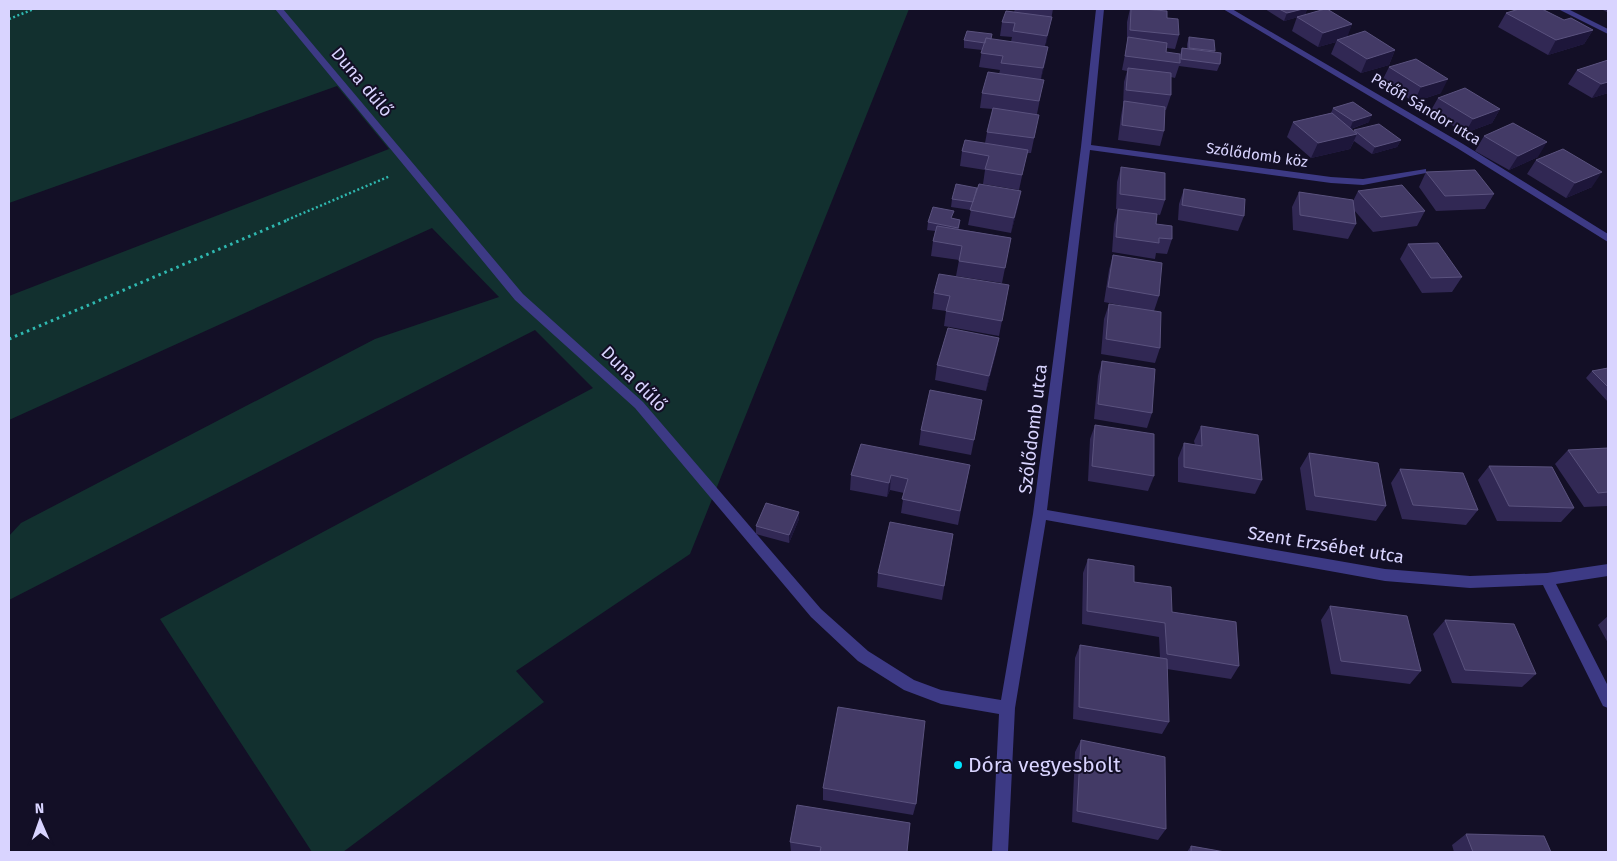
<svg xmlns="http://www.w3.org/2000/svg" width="1617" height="861" font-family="'Fira Sans',sans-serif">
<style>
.green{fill:#12302f}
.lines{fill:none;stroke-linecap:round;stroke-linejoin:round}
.path-far1{stroke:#2fb8b0;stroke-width:2.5;stroke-dasharray:2 2.5;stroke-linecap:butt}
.path{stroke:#2fb8b0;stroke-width:3;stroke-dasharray:2.5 4;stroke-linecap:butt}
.minor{fill:#3d3a85;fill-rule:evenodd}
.wall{fill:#312854}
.shaded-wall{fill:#1d163a}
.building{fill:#433a66;stroke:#5a527e}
.poi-dot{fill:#00e5ff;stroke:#130f26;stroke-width:2}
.labels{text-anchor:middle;stroke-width:4;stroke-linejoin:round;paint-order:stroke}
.far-street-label{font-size:15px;fill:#d9d4ff;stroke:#130f26}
.street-label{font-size:18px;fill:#d9d4ff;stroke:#130f26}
.near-poi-label{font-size:21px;fill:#d9d4ff;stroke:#130f26;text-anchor:start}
</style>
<rect width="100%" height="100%" fill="#130f26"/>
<path class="green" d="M9,9H909L690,554L516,671L544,702L343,852H312L160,619L593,388L535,330L9,600V536L21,523L375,339L499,297L432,228L9,420V296L389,149L337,86L9,203Z"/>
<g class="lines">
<path class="path-far1" d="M9,19L34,9
M287,220L390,176"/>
<path class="path" d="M9,339L290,219"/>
<path class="minor" d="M275,9H283L523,294L643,402L821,609L868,651L914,680L941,690L1001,700L1033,514L1081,147L1096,9H1104L1091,145L1331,177L1363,179L1426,169V173L1363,185L1331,183L1090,150L1047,510L1385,569L1470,576L1547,573L1608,564V576L1556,584L1608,686V708L1603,706L1543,585L1470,588L1385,581L1046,520L1015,708L1008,852H992L999,714L941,704L904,690L858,661L811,617L635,408L515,300Z
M1223,9H1232L1463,144L1608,234V242L1457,148Z
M1558,9H1568L1608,29V34Z"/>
</g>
<path class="wall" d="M1015,9H1053L1049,31L1045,46L1048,47L1041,79V94L1037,114L1036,129L1031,153H1027L1019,190L983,184L985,170L960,166L962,151L985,143L987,132L993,109L980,108L982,93L999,74L1000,70L979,67L982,50L964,48V40L991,39L1011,42L1012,37L1000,36L1002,22L1014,12Z
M1130,9L1167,18L1179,35L1175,49L1167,48L1166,52L1180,54L1182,48H1187V44L1189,37L1215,51L1214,52L1220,64L1217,71L1179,66L1175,78L1171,77V95L1166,110H1165L1164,131L1160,146L1118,140L1121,116L1123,105L1124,82L1127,71L1122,70L1127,44V22Z
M1265,9H1307L1305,15L1284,21Z
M1601,9H1608V11L1607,12Z
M1506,13L1564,20L1593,30L1584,44L1548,55L1498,27Z
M1297,17L1352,24L1347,36L1395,50L1389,65L1361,73L1331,54L1336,42L1318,47L1292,31Z
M1608,60V93L1592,98L1568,84L1577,70Z
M1389,67L1441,93L1414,102L1382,81Z
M1438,98L1500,109L1492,123L1465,133L1430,112Z
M1333,108L1369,122L1351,129L1353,131L1401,140L1397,147L1372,154L1354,141L1350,149L1311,158L1287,137L1293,122L1331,113Z
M1484,136L1538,157L1509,170L1475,151Z
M1536,160L1592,187L1566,198L1527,174Z
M1121,167L1165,200L1160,215L1116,209L1117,182Z
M1426,172L1494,194L1485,209L1436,211L1419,187Z
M977,188L1021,191L1018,206L1011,233L968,225L971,210L951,207L952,199Z
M1184,189L1244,216L1238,231L1178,220L1179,204Z
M1358,191L1425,211L1417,226L1373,232L1354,210L1356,224L1348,239L1293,230L1292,207L1299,192L1353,201Z
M1118,209L1156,224L1172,239L1167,254L1156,253L1155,259L1112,252L1114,224Z
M953,219L960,220L959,229L1011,238L1002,283L956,276L959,260L931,256L933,241L935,231L927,230L928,222Z
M1408,244L1462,277L1452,292L1422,293L1400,259Z
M1113,255L1159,296L1154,311L1160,348L1155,363L1101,354L1104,319L1109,304L1134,308L1104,302L1109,270Z
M1009,285L999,336L944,326L946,311L932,309L934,293Z
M999,338L996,353L986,391L935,380L937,365Z
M1102,361L1152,413L1147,428L1094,419L1098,376Z
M1608,368V402L1586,378L1592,371Z
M982,400L971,455L919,445L921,430Z
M1095,425L1154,476L1148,491L1088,481L1090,439Z
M1201,426L1262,480L1255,494L1178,482V458L1184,443L1195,445L1194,441Z
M1608,448V506L1584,507L1555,464L1568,450Z
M1309,453L1386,506L1376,521L1306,510L1300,468Z
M970,465L958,525L901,513L904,493L890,490L887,497L850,490L851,475Z
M1489,466L1574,508L1561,522L1497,521L1478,480Z
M1400,469L1478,510L1466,525L1402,519L1391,483Z
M799,512V519L789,543L756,534V526Z
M953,534L942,600L877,587L878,573Z
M1088,559L1134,582L1239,666L1231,679L1167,669L1169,722L1162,734L1073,719L1075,658L1080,645L1160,658L1159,637L1082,624L1083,573Z
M1330,606L1421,671L1410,684L1331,674L1321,620Z
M1608,616V643L1598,625Z
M1445,620L1536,674L1522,687L1452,683L1433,634Z
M1081,740L1166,829L1158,840L1072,822L1075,752Z
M823,788L916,804L913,815L823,800Z
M1466,834L1551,852H1454L1452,845Z
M790,842L907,852H791Z
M1191,846L1225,852H1187Z"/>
<path class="shaded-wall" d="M1303,9H1307L1305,15L1284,21L1287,13Z
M1052,17L1049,31L1045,50L1047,36Z
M1352,24L1347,38L1337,40L1336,42L1318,47L1323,33Z
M1593,30L1584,44L1548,55L1556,40Z
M1048,47L1046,61L1040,83L1043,68Z
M1395,50L1389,65L1361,73L1367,59Z
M1448,79L1441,93L1414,102L1421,87Z
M1608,82V93L1592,98L1601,84Z
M1500,109L1492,123L1465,133L1473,119Z
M1372,115L1369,122L1350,129L1353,121Z
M1357,134L1350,149L1311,158L1318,143Z
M1401,140L1397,147L1372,154L1375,147Z
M1547,142L1538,157L1509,170L1518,156Z
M1602,172L1592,187L1566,198L1575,183Z
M1021,191L1018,206L1011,233L1014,218Z
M999,338L996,353L986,391L989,376Z
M891,475L890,490L887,497L889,483Z
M799,512V519L789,543V535Z"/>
<path class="building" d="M1131,9H1143L1167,11V18L1178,19L1179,35L1130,30Z
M1279,9H1303L1287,13Z
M1325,9H1327L1352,24L1323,33L1297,17Z
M1519,9H1542L1564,20L1571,18L1593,30L1556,40L1506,13Z
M1006,11L1052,17L1047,36L1013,31L1015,23L1002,22Z
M967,31L992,34L991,39L986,38L985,43L964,40Z
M1365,31L1395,50L1367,59L1337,40Z
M1128,37L1167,43L1166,52L1180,54V63L1125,56Z
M1189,37L1214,40L1215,51L1189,48Z
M986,38L1048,47L1043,68L1001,63L1003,56L981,53Z
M1182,48L1221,53L1220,64L1181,59Z
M1416,59L1448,79L1421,87L1389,67Z
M1608,60V82L1601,84L1577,70Z
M1128,68L1171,73V95L1126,90Z
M988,72L1044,80L1039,101L982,93Z
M1465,88L1500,109L1473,119L1438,98Z
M1124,101L1165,107L1164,131L1122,125Z
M1353,102L1372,115L1353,121L1333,108Z
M993,108L1039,115L1034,138L987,132Z
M1332,113L1357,134L1318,143L1293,122Z
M1513,123L1547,142L1518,156L1484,136Z
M1379,124L1401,140L1375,147L1354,130Z
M965,140L1028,150L1022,175L985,169L989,156L962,151Z
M1563,149L1602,172L1575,183L1536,160Z
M1121,167L1165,173V200L1120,194Z
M1475,170L1494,194L1445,196L1426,172Z
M956,184L977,188L973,202L952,199Z
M979,184L1021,191L1014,218L970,210Z
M1402,185L1425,211L1381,217L1358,191Z
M1184,189L1245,199L1244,216L1182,205Z
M1299,192L1353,200L1356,224L1300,215Z
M933,207L954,211L951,218L960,220L958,228L928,222Z
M1118,209L1157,214L1156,224L1172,226V239L1159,238V243L1116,237Z
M937,226L1011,238L1005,268L959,261L962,246L933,241Z
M1438,243L1462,277L1431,278L1408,244Z
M1113,255L1162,263L1159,296L1108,287Z
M939,274L1009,285L1002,321L946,311L950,296L934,293Z
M1109,304L1161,312L1160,348L1106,339Z
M948,328L999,338L989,376L937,365Z
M1102,361L1155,369L1152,413L1098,404Z
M1608,368V387L1592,371Z
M930,390L982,400L974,440L921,430Z
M1095,425L1154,434V476L1092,466Z
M1201,426L1258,435L1262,480L1184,467V443L1202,446Z
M861,444L970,465L960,511L902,499L908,479L891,475L889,483L851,475Z
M1608,448V492L1598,493L1568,450Z
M1309,453L1378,463L1386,506L1315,496Z
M1489,466L1552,467L1574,508L1509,506Z
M1400,469L1463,473L1478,510L1413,505Z
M766,503L799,512L789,535L756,526Z
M890,522L953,534L944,586L878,573Z
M1088,559L1134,566V582L1171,587L1172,612L1236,622L1239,666L1167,654L1165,623L1087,611Z
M1330,606L1407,616L1421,671L1341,661Z
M1445,620L1514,624L1536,674L1465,670Z
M1080,645L1167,659L1169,722L1079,707Z
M838,707L925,721L916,804L823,788Z
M1081,740L1165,757L1166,829L1077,811Z
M797,805L910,823L907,852H820L821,847L790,842Z
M1466,834L1544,836L1551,852H1473Z
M1191,846L1225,852H1191Z"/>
<circle class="poi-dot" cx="958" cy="765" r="5"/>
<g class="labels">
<g class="far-street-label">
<text transform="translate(1426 109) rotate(31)" y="5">Petőfi Sándor utca</text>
<text transform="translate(1257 155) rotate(8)" y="5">Szőlődomb köz</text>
</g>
<g class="street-label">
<text transform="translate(362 82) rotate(50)" y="6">Duna dűlő</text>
<text transform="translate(634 379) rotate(45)" y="6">Duna dűlő</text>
<text transform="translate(1033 429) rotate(-83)" y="6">Szőlődomb utca</text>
<text transform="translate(1326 545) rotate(9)" y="6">Szent Erzsébet utca</text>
</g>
<g class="near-poi-label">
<text x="968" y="772">Dóra vegyesbolt</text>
</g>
</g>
<rect width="1617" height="861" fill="none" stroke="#d9d4ff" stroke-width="20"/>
<g transform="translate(40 821) rotate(358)" stroke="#130f26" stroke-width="4" paint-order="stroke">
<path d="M0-4L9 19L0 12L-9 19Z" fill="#d9d4ff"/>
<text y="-8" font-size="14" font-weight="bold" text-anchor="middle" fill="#d9d4ff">N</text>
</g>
</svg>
